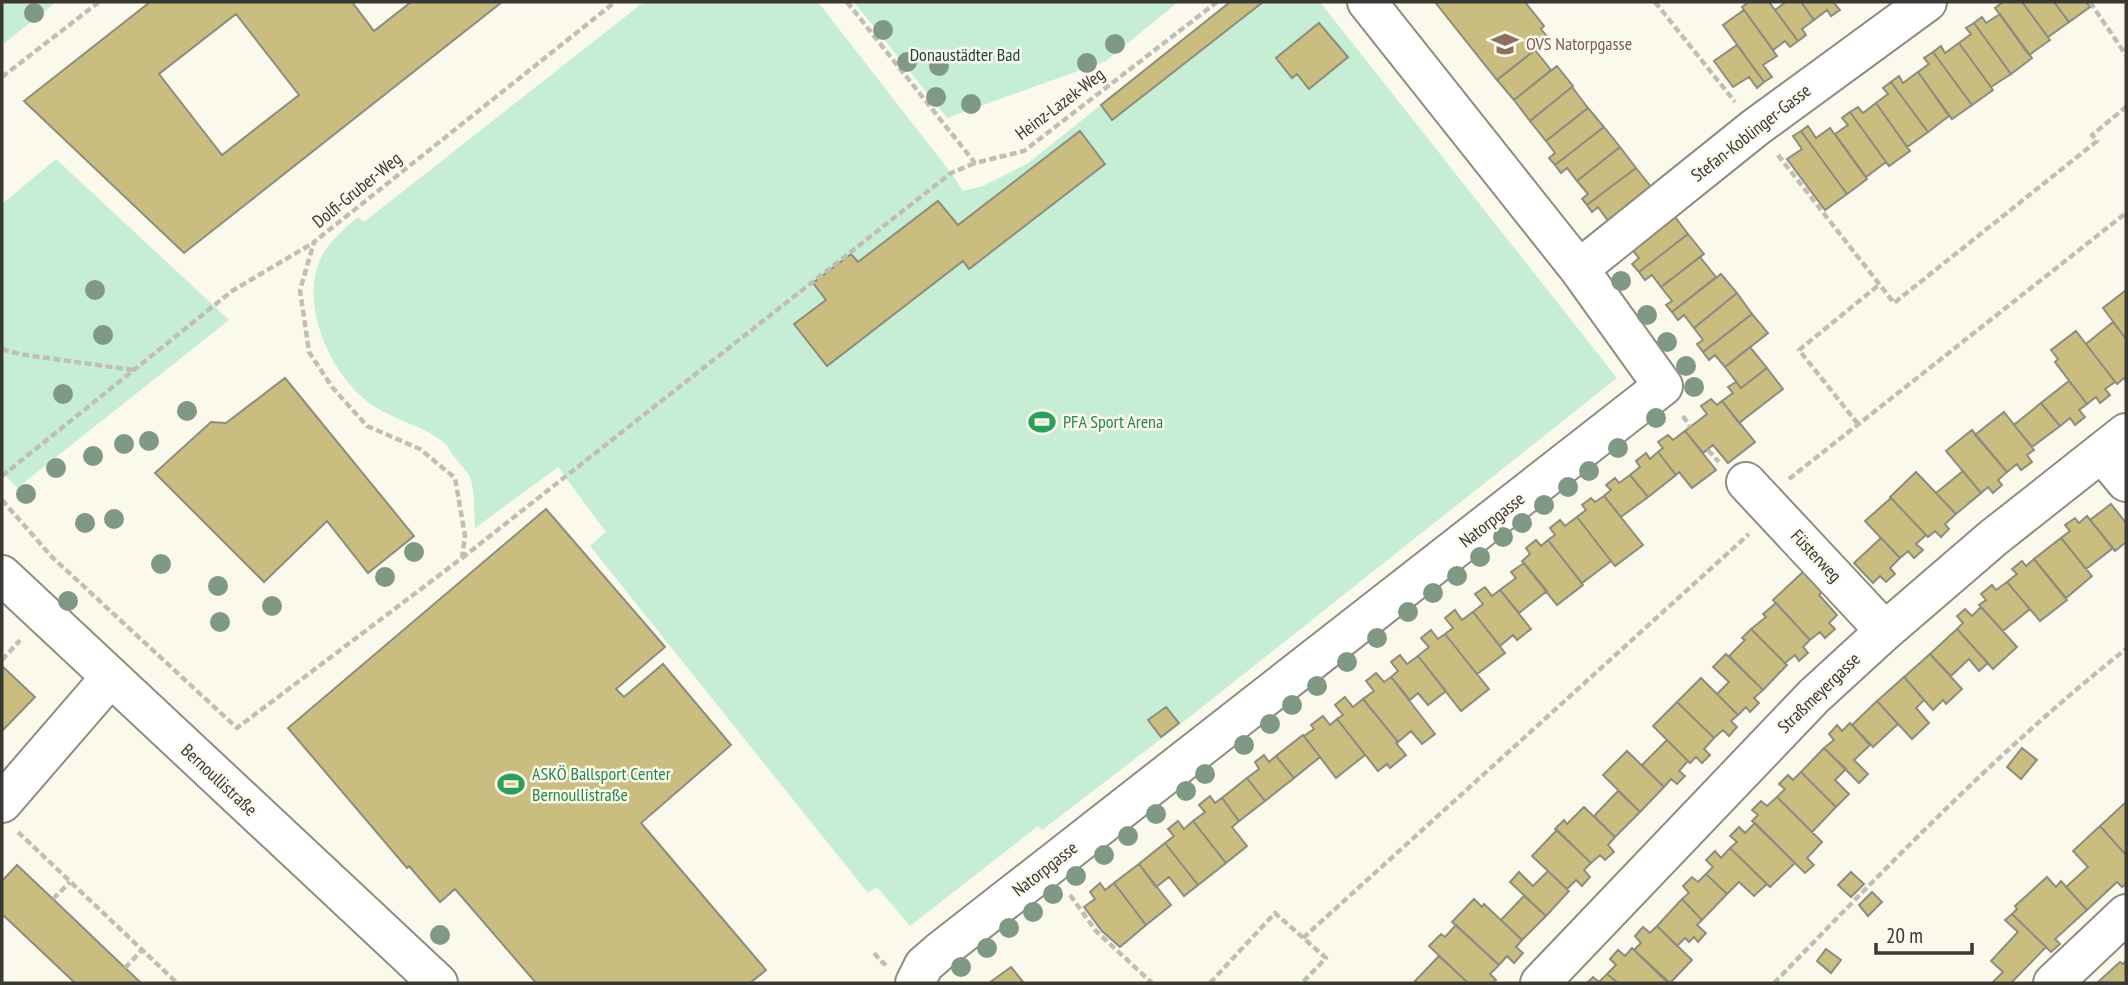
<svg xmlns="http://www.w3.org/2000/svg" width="2128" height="985" font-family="'PT Sans Narrow',sans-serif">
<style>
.green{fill:#c5eed5}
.building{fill:#c9be7f;stroke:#8e8c7f;stroke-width:2;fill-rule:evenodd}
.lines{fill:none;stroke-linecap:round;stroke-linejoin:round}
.minor-casing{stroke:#8f8d81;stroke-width:42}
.path{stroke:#c1bfb4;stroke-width:4.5;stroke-dasharray:7 3.5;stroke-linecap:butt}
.minor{stroke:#fff;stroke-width:38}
.tree{fill:#7f9985}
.labels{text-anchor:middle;stroke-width:5;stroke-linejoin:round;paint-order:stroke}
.education-label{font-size:18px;fill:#785e54;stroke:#fbf9eb;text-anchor:start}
.park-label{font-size:18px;fill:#194a31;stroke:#fbf9eb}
.street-label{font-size:18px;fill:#393833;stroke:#fbf9eb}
.leisure-label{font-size:18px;fill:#27864d;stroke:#fbf9eb;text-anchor:start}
</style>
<rect width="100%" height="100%" fill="#fbf9eb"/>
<path class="green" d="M2,2H56L2,45Z
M644,2H818L951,173L963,191L983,186L1027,164L1230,2H1320L1617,378L1187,719L1042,830L1038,826L910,926L877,887L868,893L590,546L606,532L558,467L475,528C474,513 475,494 471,480C468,472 460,464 455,458C451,452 447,445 442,441C418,423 385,418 362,397C327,366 299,300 322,256C330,240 345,228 358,217L364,222Z
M854,2H1178L1106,61L947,118Z
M56,159L229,320L17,488L2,472V204Z"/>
<path class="building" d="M150,2H352L374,31L411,2H502L184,253L24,101ZM236,14L299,95L222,155L159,74Z
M1230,2H1263L1112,120L1101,105Z
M1435,2H1525L1544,26L1541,29L1549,39L1497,80Z
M1749,2H1769L1798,41L1790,47L1785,41L1773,50L1742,7Z
M1786,2H1801L1814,20L1802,29L1806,35L1798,41L1775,10Z
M1801,2H1833L1840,10L1831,16L1827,10L1814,20Z
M2003,2H2022L2050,40L2029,55L1995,8Z
M2022,2H2054L2069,22L2048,37Z
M2054,2H2086L2090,7L2069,22Z
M1744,10L1777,56L1763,65L1772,77L1764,82L1723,25Z
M2000,14L2032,58L2011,74L1974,23L1982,17L1986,23Z
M1319,23L1348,57L1309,89L1297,74L1292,78L1276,58Z
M1974,23L2011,74L1991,87L1959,43L1971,34L1966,28Z
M1959,43L1993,90L1972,105L1933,52L1941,46L1945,53Z
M1737,45L1764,82L1757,88L1749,77L1733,87L1714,61Z
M1535,50L1551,70L1514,100L1497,80Z
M1933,52L1972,105L1952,119L1918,72L1929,64L1924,58Z
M1557,66L1573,86L1530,121L1514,100Z
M1918,72L1949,116L1928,132L1891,82L1899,76L1903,83Z
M1891,82L1928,132L1907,147L1876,103L1888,94L1883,88Z
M1572,87L1588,108L1546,141L1530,121Z
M1876,103L1910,151L1889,166L1850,112L1858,107L1863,113Z
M1588,108L1604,127L1555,165L1549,158L1555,153L1546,141Z
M1850,112L1886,162L1866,177L1835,134L1848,125L1842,118Z
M1808,126L1816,138L1830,128L1867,179L1847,194L1801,131Z
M1604,127L1620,147L1577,181L1567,168L1561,173L1555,165Z
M1080,131L1105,164L969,269L963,261L827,366L794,324L826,300L813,283L851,254L858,262L938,201L958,225Z
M1801,131L1847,194L1825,210L1787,159L1802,149L1793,136Z
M1620,147L1636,168L1587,205L1582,199L1588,194L1577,181Z
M1636,168L1652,188L1609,222L1598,207L1592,212L1587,205Z
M1672,213L1688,234L1639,272L1632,264L1639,258L1629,246Z
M1688,234L1704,254L1661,287L1652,275L1645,280L1639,272Z
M1700,257L1716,277L1672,312L1666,305L1672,301L1661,287Z
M1721,274L1737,293L1694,328L1684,315L1678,320L1672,312Z
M2126,290V339L2103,308Z
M1737,293L1752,314L1703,352L1697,344L1703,340L1694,328Z
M1752,314L1768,333L1725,367L1715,355L1709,360L1703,352Z
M2113,322L2126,339V381L2124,378L2117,384L2086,344Z
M2076,331L2115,382L2105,389L2110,395L2100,403L2096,397L2087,404L2055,362L2058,359L2051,350Z
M1750,347L1767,368L1741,388L1725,367Z
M1767,368L1783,389L1739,423L1722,401L1733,393L1728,387L1736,382L1741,388Z
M285,378L414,536L368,573L327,521L264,582L155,473L211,422L226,423Z
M2069,381L2087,404L2079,410L2085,417L2075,425L2070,418L2060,426L2041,403Z
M1711,399L1717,405L1722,401L1755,442L1728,463L1713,445L1703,453L1685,431L1707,414L1701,406Z
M2041,403L2060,426L2032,447L2014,425Z
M2004,412L2034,450L2027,455L2032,462L2021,470L2017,464L2007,472L1975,435Z
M1972,430L2007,472L1998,480L2002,485L1993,493L1988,487L1981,493L1946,451Z
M1685,431L1716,470L1692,488L1679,472L1676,475L1658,452L1663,448L1658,442L1668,435L1673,440Z
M1658,452L1676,475L1648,497L1630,475L1640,467L1636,461L1646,453L1650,459Z
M1963,471L1981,493L1956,514L1936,493Z
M1916,472L1956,514L1945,524L1949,529L1941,537L1935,531L1928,537L1890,497Z
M1630,475L1648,497L1621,517L1604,496L1611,490L1606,485L1615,478L1619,483Z
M1604,496L1643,545L1615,566L1577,517L1586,510L1582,505L1591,498L1595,502Z
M1891,498L1926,535L1916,544L1923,550L1914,558L1908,551L1900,558L1865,521Z
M2111,504L2126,523V542L2115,551L2090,520Z
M546,509L665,647L616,689L624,697L663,664L731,745L641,823L766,970L750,983H536L455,889L440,902L409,866L407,868L288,728Z
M2087,516L2113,548L2086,569L2061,538L2070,531L2065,525L2075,518L2079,523Z
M1577,517L1611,561L1582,583L1548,540L1555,535L1550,528L1560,520L1565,526Z
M1881,538L1900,558L1890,568L1895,574L1886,582L1880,576L1873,583L1854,563Z
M2061,538L2092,576L2066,598L2034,559Z
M1536,540L1541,546L1548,540L1583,585L1557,605L1522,561L1530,554L1526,548Z
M2034,559L2067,600L2040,621L2007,582L2017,574L2012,569L2022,561L2026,566Z
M1524,563L1547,591L1519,613L1500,590L1516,578L1511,572Z
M1804,571L1823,591L1819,595L1837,615L1829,623L1835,629L1825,638L1820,632L1810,640L1773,600Z
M2007,582L2030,609L2003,631L1979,605L1986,600L1981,594L1992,585L1996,590Z
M1485,587L1492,596L1500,590L1531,629L1517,640L1513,635L1500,646L1473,612L1483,604L1475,594Z
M1776,603L1810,640L1803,647L1808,653L1799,661L1795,655L1785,663L1751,629L1766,617L1763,614Z
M1981,607L2017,647L1993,669L1957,629L1963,623L1957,616L1965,609L1972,616Z
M1455,610L1462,620L1473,612L1505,653L1477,674L1445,634L1453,628L1445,618Z
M1751,629L1787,665L1763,690L1729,656L1745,640L1742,638Z
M1957,629L1988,663L1979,671L1969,659L1951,676L1930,654Z
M1431,630L1438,639L1445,634L1489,689L1461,711L1418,656L1429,647L1421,638Z
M1726,654L1763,690L1754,698L1759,703L1750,712L1746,707L1738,715L1717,694L1729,682L1713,667Z
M1930,654L1962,689L1946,704L1943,700L1933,710L1904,677Z
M1400,655L1407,664L1418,656L1446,691L1428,705L1418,693L1410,700L1391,677L1398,671L1391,662Z
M2,666L35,697L3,730L2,729Z
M1376,673L1384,682L1391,677L1435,734L1422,744L1411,731L1398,742L1363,699L1374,691L1366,681Z
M1904,677L1924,700L1916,708L1929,723L1912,739L1877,701Z
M1701,678L1738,715L1731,721L1737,727L1729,736L1723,730L1714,738L1677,702Z
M1345,697L1353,707L1363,699L1398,742L1396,743L1406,755L1390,768L1387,764L1378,771L1337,719L1343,715L1335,705Z
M1877,701L1898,724L1873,747L1852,725Z
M1677,702L1714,738L1704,749L1710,755L1702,763L1696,757L1690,763L1653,726Z
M1166,707L1179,723L1161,737L1148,720Z
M1323,716L1330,725L1337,719L1365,755L1336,778L1304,736L1314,729L1311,725Z
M1850,723L1870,745L1854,760L1868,774L1859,783L1824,748L1834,740L1829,734L1837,725L1842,731Z
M1303,735L1320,757L1294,778L1276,756Z
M1667,740L1688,761L1679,771L1685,776L1677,784L1671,779L1664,787L1642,765Z
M1824,748L1846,769L1835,780L1849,794L1836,807L1801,772Z
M2022,748L2037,760L2021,779L2007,767Z
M1627,751L1664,787L1640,812L1603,775Z
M1264,755L1269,762L1276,756L1294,778L1265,801L1247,778L1259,769L1255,762Z
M1801,772L1836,807L1812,832L1777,797L1785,789L1779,784L1788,775L1793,780Z
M1247,778L1265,801L1239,821L1222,798Z
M1618,791L1640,812L1615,837L1594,816Z
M1210,796L1215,803L1222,798L1239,821L1232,827L1247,846L1226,863L1193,821L1205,812L1199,805Z
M1777,797L1822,842L1807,858L1814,865L1805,873L1752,821L1758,815L1752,810L1761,801L1767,806Z
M2126,802V855L2100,826Z
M1584,807L1615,837L1608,845L1614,852L1605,860L1600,855L1591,863L1555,829L1564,820L1567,824Z
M1178,821L1184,829L1193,821L1226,863L1198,885L1165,843L1174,836L1168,829Z
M1755,823L1795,863L1770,887L1730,848L1737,842L1730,836L1739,827L1745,833Z
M2100,826L2126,855V884L2122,887L2117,882L2087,910L2066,887L2088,867L2073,851Z
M1557,830L1591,863L1584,870L1590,877L1582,886L1576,880L1567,889L1532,856Z
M1165,843L1198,885L1184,896L1169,877L1156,887L1139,864Z
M1730,848L1767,884L1754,896L1739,882L1727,894L1706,874L1713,867L1706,860L1715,851L1721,858Z
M1139,864L1171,905L1146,925L1114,883Z
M17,865L53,899L141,983H75L2,914V881Z
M1548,871L1569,891L1546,916L1510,882L1519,872L1533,886Z
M1851,872L1864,884L1851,897L1838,885Z
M1706,874L1727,894L1702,920L1682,899L1689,893L1683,886L1692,877L1698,882Z
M2047,877L2056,887L2061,881L2087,910L2055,939L2060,944L2051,952L2012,914L2017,909L2015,906Z
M1100,883L1105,890L1114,883L1146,925L1120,947L1102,931L1084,907L1095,899L1090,892Z
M1872,892L1882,902L1868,916L1859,905Z
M1524,896L1546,916L1522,940L1501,920Z
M1474,899L1482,907L1484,904L1522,940L1516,947L1523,953L1514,963L1507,956L1499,965L1452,922Z
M1682,899L1702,920L1697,925L1706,933L1698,942L1694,937L1689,942L1685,938L1677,946L1657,926Z
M2012,914L2046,947L2011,983H1992L2003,972L1991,961L2018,932L2005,920Z
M1456,925L1499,965L1490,974L1496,980L1492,983H1468L1429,946L1441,934L1445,937Z
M1657,926L1692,960L1670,983L1634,950L1641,943L1635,936L1643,927L1650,933Z
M1632,948L1634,950L1668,983H1618L1607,974L1616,965L1610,959L1618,950L1625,956Z
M1826,949L1841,960L1831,973L1817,961Z
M1439,956L1468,983H1417L1415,981Z
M2126,961V983L2098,982L2120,962L2123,964Z
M1011,967L1024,983H989Z
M1607,974L1618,983H1587L1593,977L1599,982Z"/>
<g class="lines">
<defs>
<path id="minor" d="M1579,269L1756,127L1927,2
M2102,453L2126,482
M1746,482L1885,631
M2,575L438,983
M2,803L110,678
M915,983L924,965L939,952L1663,386L1579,269L1367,2
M1540,983L1814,696L1885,631L1993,538L2126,433
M2053,983L2126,914"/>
</defs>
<use href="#minor" class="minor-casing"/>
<path class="path" d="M847,2L975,163L1024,151L1217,2
M1655,2L1735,102
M2090,2L2126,55
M2,77L99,2
M1778,155L1894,303L2097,141L2092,135L2126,107
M2,349L19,354L133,370
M1683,416L1690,427
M1858,424L1799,350L1880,284
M1708,450L1719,462
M2,476L232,291L313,243
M1789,479L2126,213
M2,500L52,557L237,728L462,558L465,536L455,478L420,449L367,426L332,387L309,352L300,290L314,242L615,2
M462,558L951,173L975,163
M2,660L20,640
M18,832L177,983
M1070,895L1096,931L1152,983
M53,899L70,882
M1303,938L1749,534
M874,953L884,964L886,962
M125,968L142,950
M1210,983L1275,913L1326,958L1302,983
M1774,983C1887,867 1999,749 2126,649"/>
<use href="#minor" class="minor"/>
</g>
<g class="tree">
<circle cx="34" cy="13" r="10"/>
<circle cx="883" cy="30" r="10"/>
<circle cx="1115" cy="44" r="10"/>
<circle cx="907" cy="62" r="10"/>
<circle cx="1087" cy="63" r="10"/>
<circle cx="939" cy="66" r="10"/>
<circle cx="936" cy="97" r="10"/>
<circle cx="971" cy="104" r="10"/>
<circle cx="1621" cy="281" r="10"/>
<circle cx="95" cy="290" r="10"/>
<circle cx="1647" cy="315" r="10"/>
<circle cx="103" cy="335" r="10"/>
<circle cx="1667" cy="342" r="10"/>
<circle cx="1686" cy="366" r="10"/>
<circle cx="1694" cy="387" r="10"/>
<circle cx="63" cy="394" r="10"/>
<circle cx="187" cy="411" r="10"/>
<circle cx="1656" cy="418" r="10"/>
<circle cx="149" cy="441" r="10"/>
<circle cx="124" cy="444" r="10"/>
<circle cx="1618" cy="448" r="10"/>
<circle cx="93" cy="456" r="10"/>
<circle cx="56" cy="468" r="10"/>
<circle cx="1589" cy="471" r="10"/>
<circle cx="1568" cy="487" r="10"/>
<circle cx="26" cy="494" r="10"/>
<circle cx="1544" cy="505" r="10"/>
<circle cx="114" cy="519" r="10"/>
<circle cx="85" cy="523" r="10"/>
<circle cx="1522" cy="523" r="10"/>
<circle cx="1503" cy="537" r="10"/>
<circle cx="414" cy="552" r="10"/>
<circle cx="1480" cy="557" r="10"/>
<circle cx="161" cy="564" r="10"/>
<circle cx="1457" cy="576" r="10"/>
<circle cx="385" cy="577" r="10"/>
<circle cx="218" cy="586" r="10"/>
<circle cx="1433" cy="593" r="10"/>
<circle cx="68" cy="601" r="10"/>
<circle cx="272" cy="606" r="10"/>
<circle cx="1408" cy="612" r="10"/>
<circle cx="220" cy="622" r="10"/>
<circle cx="1377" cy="638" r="10"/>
<circle cx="1347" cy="662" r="10"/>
<circle cx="1317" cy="686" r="10"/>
<circle cx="1292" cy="705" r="10"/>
<circle cx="1270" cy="724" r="10"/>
<circle cx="1244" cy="745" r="10"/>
<circle cx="1205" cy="774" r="10"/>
<circle cx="1186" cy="791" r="10"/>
<circle cx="1156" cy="814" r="10"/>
<circle cx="1128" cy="836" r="10"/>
<circle cx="1104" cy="855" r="10"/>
<circle cx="1076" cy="876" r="10"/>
<circle cx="1053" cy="894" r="10"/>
<circle cx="1033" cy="912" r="10"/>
<circle cx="1009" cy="928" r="10"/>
<circle cx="440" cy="935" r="10"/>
<circle cx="987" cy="948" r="10"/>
<circle cx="961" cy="967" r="10"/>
</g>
<defs>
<symbol id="school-bare" viewBox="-9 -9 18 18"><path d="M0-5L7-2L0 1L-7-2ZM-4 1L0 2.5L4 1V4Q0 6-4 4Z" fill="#8d6e63" stroke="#fbf9eb" stroke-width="2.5" paint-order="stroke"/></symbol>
<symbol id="stadium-bare" viewBox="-9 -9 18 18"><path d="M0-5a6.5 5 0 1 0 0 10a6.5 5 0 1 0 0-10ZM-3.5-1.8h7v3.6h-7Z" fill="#2e9e5b" stroke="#fbf9eb" stroke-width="2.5" paint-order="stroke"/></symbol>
</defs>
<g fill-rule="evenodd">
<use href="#school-bare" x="1486" y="25" width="38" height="38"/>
<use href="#stadium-bare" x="1023" y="403" width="38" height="38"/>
<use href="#stadium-bare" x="492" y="765" width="38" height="38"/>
</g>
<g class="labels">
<g class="education-label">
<text x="1526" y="50">OVS Natorpgasse</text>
</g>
<g class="park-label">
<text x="965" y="61">Donaustädter Bad</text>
</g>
<g class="street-label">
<text transform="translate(1060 104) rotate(-37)" y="6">Heinz-Lazek-Weg</text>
<text transform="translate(1751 133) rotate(-38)" y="6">Stefan-Koblinger-Gasse</text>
<text transform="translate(357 190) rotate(-39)" y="6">Dolfi-Gruber-Weg</text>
<text transform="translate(1492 520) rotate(-38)" y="6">Natorpgasse</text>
<text transform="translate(1816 556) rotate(47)" y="6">Füsterweg</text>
<text transform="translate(1819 693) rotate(-44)" y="6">Straßmeyergasse</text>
<text transform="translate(219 780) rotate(43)" y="6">Bernoullistraße</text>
<text transform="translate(1045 869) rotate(-38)" y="6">Natorpgasse</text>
</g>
<g class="leisure-label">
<text x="1063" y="428">PFA Sport Arena</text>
<text x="532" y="780">ASKÖ Ballsport Center<tspan x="532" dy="21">Bernoullistraße</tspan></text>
</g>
</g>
<rect width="2128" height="985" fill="none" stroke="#393833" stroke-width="7"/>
<path d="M1876 943v10h96v-10" fill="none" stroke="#393833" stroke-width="3.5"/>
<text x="1886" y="943" font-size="21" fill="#393833" stroke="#fbf9eb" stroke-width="5" paint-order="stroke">20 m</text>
</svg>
